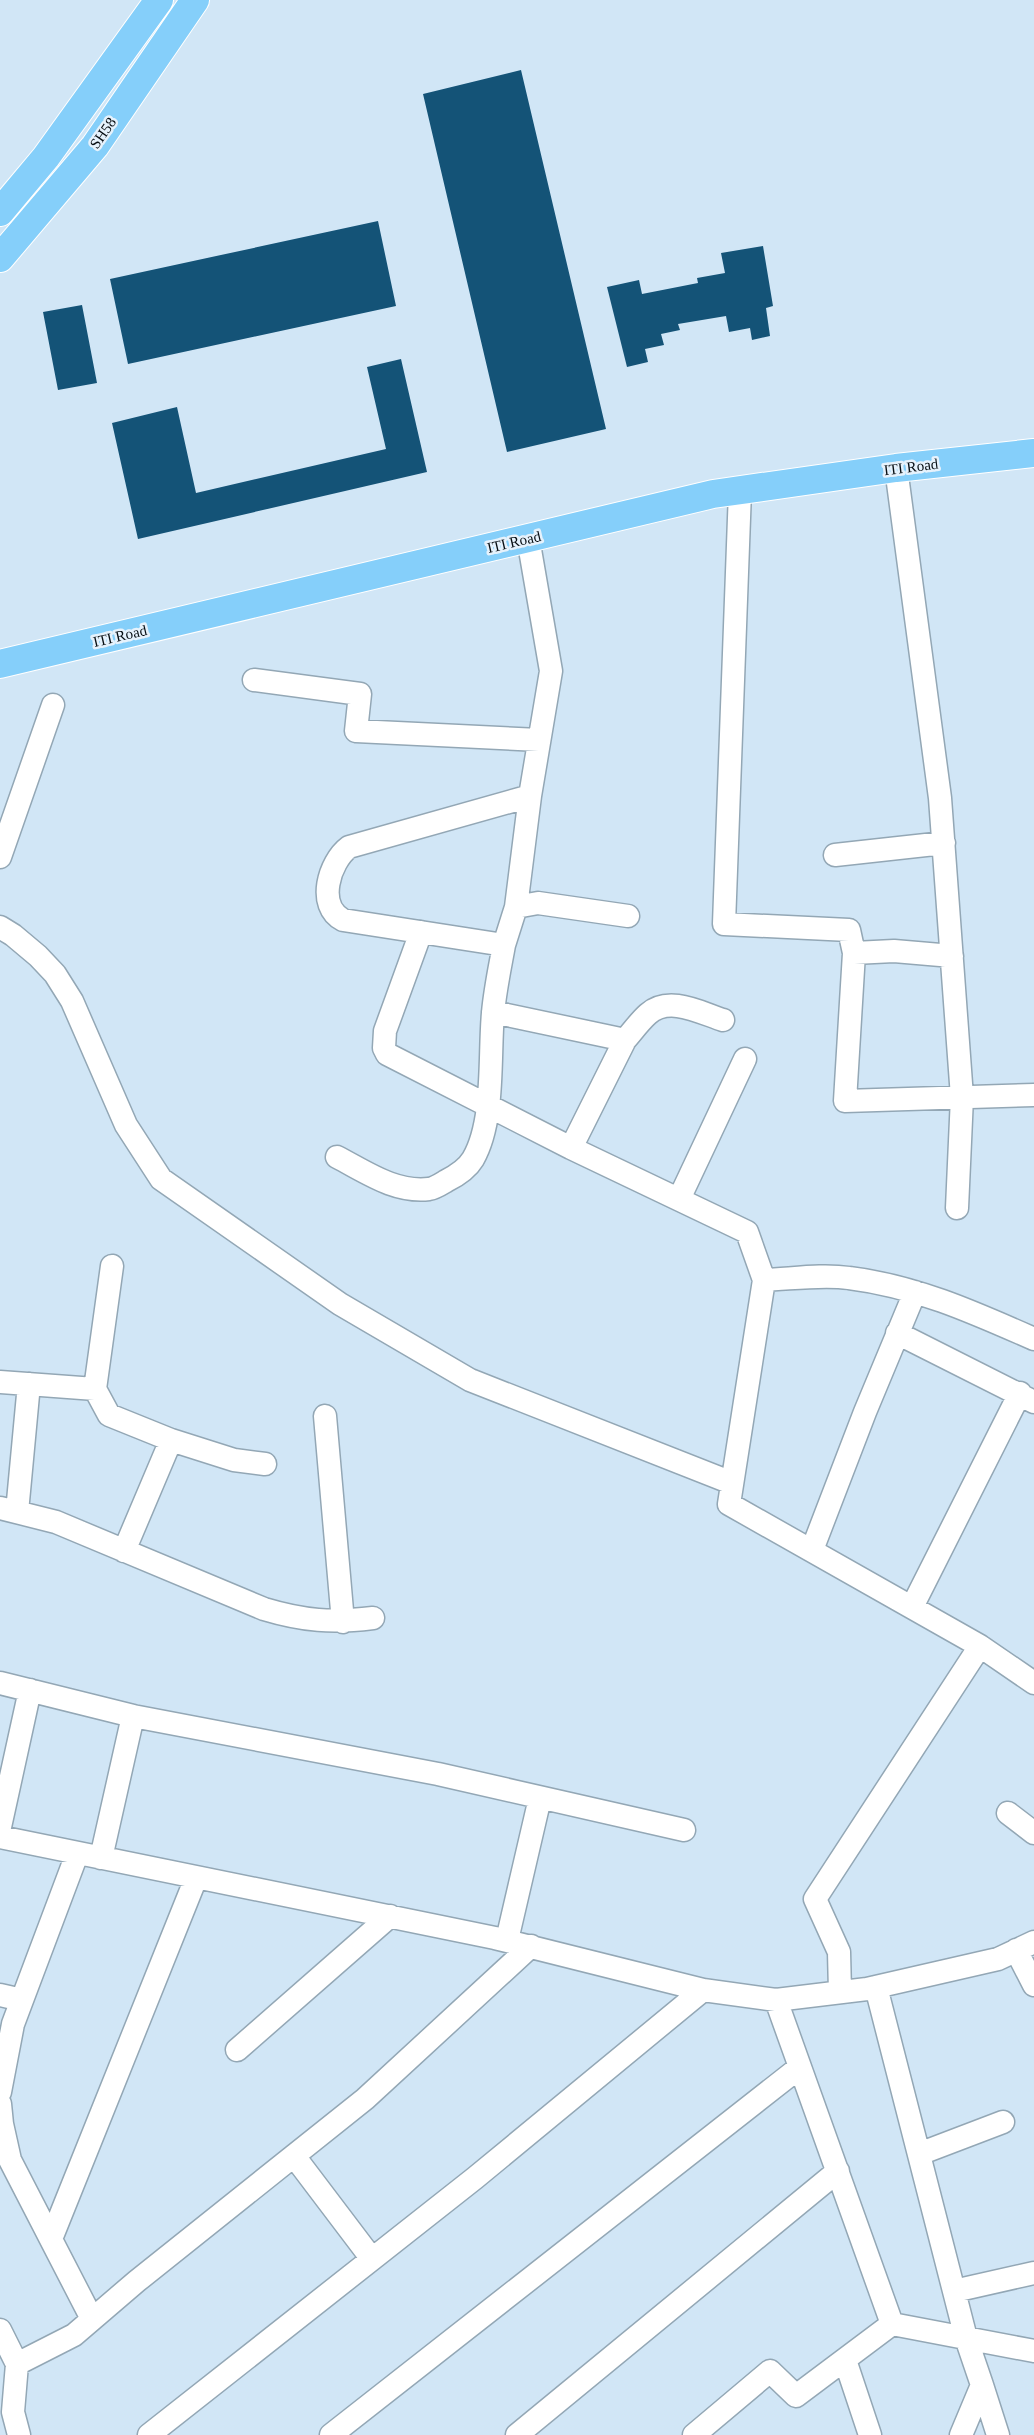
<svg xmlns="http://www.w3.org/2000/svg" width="1034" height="2435" font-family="Georgia,serif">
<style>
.building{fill:#145377}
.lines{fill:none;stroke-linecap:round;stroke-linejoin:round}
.street-casing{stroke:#93a7b5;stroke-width:25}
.primary-casing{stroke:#fff;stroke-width:30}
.street{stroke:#fff;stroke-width:22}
.primary{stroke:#85cffa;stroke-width:28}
.labels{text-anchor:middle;stroke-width:5;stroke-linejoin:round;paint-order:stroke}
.street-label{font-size:15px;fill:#070e13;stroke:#e6f2fc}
</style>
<rect width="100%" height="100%" fill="#d1e6f6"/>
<path class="building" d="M521,70L606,429L507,452L423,94Z
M378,221L396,306L128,364L110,279Z
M763,246L773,306L766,308L770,336L752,340L750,328L729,332L726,316L678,324L680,330L661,334L664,345L645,349L648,362L627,367L607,287L639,280L642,294L698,283L697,278L725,273L721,253Z
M82,305L97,383L58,390L43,312Z
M401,359L427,472L138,539L112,423L177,407L196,493L386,449L367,367Z"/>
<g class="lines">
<defs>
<path id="street" d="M896,468L940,798L962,1097L957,1208
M740,491L724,924L849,930L854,953L845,1101L1034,1095
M254,680L360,694L356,731L539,740
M835,855L944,843
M0,857L53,705
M516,907L530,796
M0,927L13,935L38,956L55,974L72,1001L126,1125L161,1179L340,1304L470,1380L732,1483
M421,932L385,1031L384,1048L387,1054L571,1148L747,1232L764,1280L729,1504L980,1646L815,1899L839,1952L840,1992
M504,945L516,907L538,903L628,916
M854,953L894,951L952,956
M493,1012L625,1040C632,1032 640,1021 648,1014C669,995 701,1013 723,1020
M571,1148L625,1040
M337,1157C366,1172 395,1193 429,1189C435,1188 441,1184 446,1181C456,1176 467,1169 473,1159C495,1121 489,1056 493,1013C495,990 500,967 504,945L343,920C316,906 329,862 349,847L530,796L551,671L528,538
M679,1199L745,1059
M764,1280C791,1279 822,1274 849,1278C915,1286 973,1312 1034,1339
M897,1333L1034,1402
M0,1382L95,1389L109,1415L171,1440
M95,1389L112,1266
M325,1416L343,1622
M0,1508L56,1522L264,1609C304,1621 332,1623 373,1618
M17,1512L29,1384
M812,1550L865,1412L915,1292
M124,1551L171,1440L234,1460L265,1464
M912,1607L1020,1393
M980,1646L1034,1683
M0,1683L133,1716
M1008,1813L1034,1833
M0,1827L30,1690
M0,1837L495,1938L703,1990L776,2000L867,1989L998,1959L1034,1942
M101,1858L133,1716L438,1774L684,1830
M507,1940L540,1798
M1016,1950L1034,1985
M876,1987L966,2338L982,2385L961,2435
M0,1995L22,2000
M776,2000L892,2324L1034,2351
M237,2050L390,1916
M0,2092L13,2024L77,1854
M0,2104L2,2124L10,2160L92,2319
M919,2154L1003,2122
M294,2156L372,2259
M51,2239L196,1878
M954,2291L1034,2273
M0,2330L17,2364L13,2412L19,2435
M845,2360L870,2435
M17,2364L74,2335L137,2281L365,2099L531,1946
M982,2385L998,2435
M149,2435L475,2178L703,1990
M331,2435L800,2067
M517,2435L838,2171
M694,2435L770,2371L796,2396L892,2324"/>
<path id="primary" d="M0,212L46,157L159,0
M0,258L95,146L195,0
M0,664L713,494L896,468L1034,453"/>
</defs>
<use href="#street" class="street-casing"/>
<use href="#primary" class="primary-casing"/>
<use href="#street" class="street"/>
<use href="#primary" class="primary"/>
</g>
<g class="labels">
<g class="street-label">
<text transform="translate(103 133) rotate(-55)" y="5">SH58</text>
<text transform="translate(911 467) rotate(-7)" y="5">ITI Road</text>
<text transform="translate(514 542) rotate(-13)" y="5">ITI Road</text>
<text transform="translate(120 636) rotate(-13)" y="5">ITI Road</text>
</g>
</g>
</svg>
